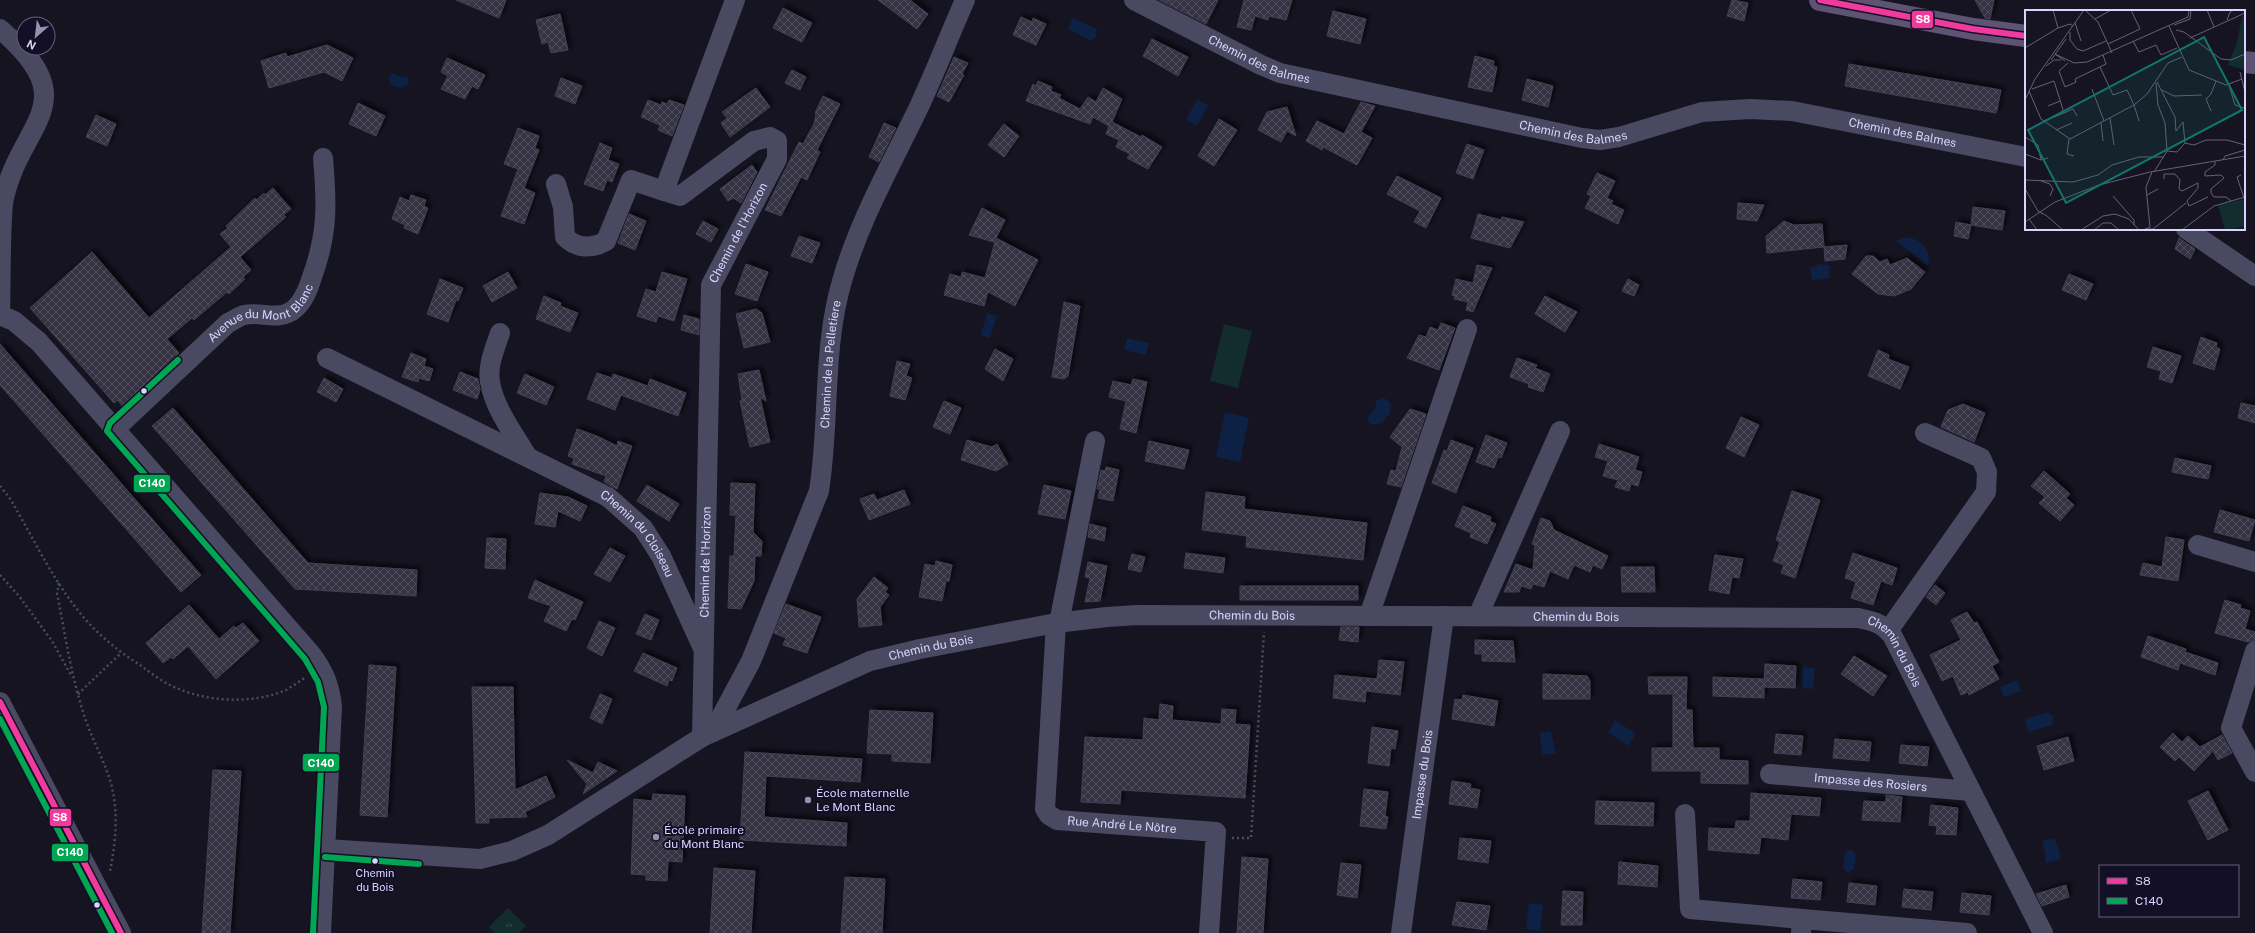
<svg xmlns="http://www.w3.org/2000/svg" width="2255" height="933" font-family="'Public Sans',sans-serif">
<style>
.grass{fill:#132c2d}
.park{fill:url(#park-tufts)}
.water{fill:#0d2144}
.building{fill:url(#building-cross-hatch);stroke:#433f54;filter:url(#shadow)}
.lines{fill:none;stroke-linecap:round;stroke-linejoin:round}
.path{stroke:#44505f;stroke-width:2.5;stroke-dasharray:2 3;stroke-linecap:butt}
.minor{stroke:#4a4962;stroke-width:20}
.major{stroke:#5e5373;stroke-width:22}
.bus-1-casing{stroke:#130f26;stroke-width:9}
.bus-2-casing{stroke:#130f26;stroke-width:9}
.bus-1{stroke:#f13a9d;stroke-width:6}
.bus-2{stroke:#00a651;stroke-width:6}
.bus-dot{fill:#d9d4ff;stroke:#130f26;stroke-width:1.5}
.poi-dot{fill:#9591b1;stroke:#130f26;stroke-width:1.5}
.labels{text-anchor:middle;stroke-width:4;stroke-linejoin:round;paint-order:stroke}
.bus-label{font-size:11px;fill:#d9d4ff;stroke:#130f26}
.street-label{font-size:12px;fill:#d9d4ff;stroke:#130f26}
.poi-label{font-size:12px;fill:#d9d4ff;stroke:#130f26;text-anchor:start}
.inset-road{fill:none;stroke:#64617a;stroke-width:1}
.view{fill:#0f766e;fill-opacity:0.15;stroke:#0f766e;stroke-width:2}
.inset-edge{fill:none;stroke:#d9d4ff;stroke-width:2}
.line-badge{stroke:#130f26;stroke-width:1.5}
.badge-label{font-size:11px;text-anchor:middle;font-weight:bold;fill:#fff}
</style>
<defs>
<pattern id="park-tufts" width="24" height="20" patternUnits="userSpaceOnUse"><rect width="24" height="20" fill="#132c2d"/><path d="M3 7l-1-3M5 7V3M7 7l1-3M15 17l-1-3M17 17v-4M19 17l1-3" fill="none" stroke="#354a4c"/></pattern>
<pattern id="building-cross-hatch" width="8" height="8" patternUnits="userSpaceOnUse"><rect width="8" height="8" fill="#343243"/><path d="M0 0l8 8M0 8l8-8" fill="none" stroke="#514f5f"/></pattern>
<filter id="shadow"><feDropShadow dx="3.5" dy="-3.5" stdDeviation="2" flood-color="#0009"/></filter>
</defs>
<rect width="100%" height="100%" fill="#161421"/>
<path class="grass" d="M1224,324L1252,331L1238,388L1210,381Z"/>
<path class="park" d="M508,908L526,926L519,933H495L489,927Z"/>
<path class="water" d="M1073,18L1097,29L1096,37L1091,41L1068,29Z
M392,73L398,76L407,77L409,80L408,85L402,88L392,86L388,79Z
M1197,99L1208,105L1197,126L1186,120Z
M1903,238C1920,236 1932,250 1928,266L1896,241Z
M1818,264L1829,265L1830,278L1812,280L1810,267H1816Z
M987,313L997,316L990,338L981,335Z
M1127,338L1149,343L1146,355L1124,350Z
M1384,398L1391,403L1390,413L1382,423L1372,425L1368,422V417L1375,409L1376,401Z
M1225,412L1249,418L1240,462L1216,457Z
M1803,667L1815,668L1813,689L1802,688Z
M2017,680L2021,691L2004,697L2000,687Z
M2048,712L2054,717L2052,725L2028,732L2025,719Z
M1615,720L1636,734L1628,746L1608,732Z
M1551,731L1556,753L1543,755L1539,733Z
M2055,838L2061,859L2047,863L2045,861L2046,858L2042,841Z
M1849,850L1853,851L1856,855L1854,869L1848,873L1843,868L1845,853Z
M1529,903L1543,905L1540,931L1526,929Z"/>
<path class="building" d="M456,0H506L499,18Z
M878,0H910L928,14L917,29Z
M1159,0H1218L1206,24Z
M1244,0H1292L1286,20L1269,16L1268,20L1255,16L1251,30L1237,27Z
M1732,0L1748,3L1744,21L1727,16Z
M1975,0H1994L1990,19L1985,18Z
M783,8L812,23L802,42L773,28Z
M1333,11L1366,19L1360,44L1327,36Z
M560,14L568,50L551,53L548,42L542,44L536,20Z
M1021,17L1032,22L1033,18L1046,24L1036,45L1013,35Z
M1152,39L1188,57L1178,76L1143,56Z
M327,45L353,58L342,81L324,72L269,88L261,61L286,53L287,57Z
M1475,56L1494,61L1493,66L1497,67L1492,92L1468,87Z
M954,57L968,63L962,74L964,75L949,102L937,96Z
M447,58L485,75L478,89L472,86L465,99L441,89L448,76L441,72Z
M1849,64L2001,90L1997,110L1996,113L1845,86Z
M792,70L806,77L800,90L785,83Z
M561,78L582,86L575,104L555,96Z
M1527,79L1553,86L1548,107L1522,100Z
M1038,81L1052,87L1051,91L1061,95L1059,98L1080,109L1088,97L1096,102L1103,88L1122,99L1112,122L1141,137L1142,135L1162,147L1148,169L1127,158L1130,154L1116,147L1119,140L1106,134L1109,126L1093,117L1090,124L1026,101L1033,84L1036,86Z
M756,88L770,107L730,137L721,123L727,118L722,112Z
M823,96L840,104L817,150L820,152L807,180L801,177L781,216L765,210L799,142L803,144L814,124L816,114L815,113Z
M648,100L661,105L662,102L667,104L669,100L684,105L672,136L658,130L660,125L641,117Z
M1361,102L1375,106L1361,132L1372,138L1357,165L1323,147L1322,150L1306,141L1317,121L1344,134Z
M358,103L385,116L376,136L349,124Z
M1287,107L1296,136L1287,131L1281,142L1258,130L1267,112Z
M96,115L116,124L107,146L86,137Z
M1219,119L1237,130L1214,166L1198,156Z
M884,123L896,128L879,162L869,157Z
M1004,124L1019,136L1004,157L988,145Z
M518,128L539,136L535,148L539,150L524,188L535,193L524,224L501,216L518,169L504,164Z
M600,143L612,148L608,160L619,164L612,182L607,180L603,191L584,184Z
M1467,144L1484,150L1473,179L1456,173Z
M752,165L757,172L741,203L733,198L728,201L720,189Z
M1597,173L1615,181L1607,198L1613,201L1611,204L1624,210L1618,224L1585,208L1591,196L1587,194Z
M1397,176L1441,198L1426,228L1414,222L1420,211L1387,194Z
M273,188L291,209L283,215L286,217L240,257L251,270L243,277L245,279L229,294L227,292L194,320L192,318L167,339L179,353L122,406L118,400L114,403L30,308L92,252L149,318L231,247L220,234L228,228L226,226L255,198L256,200L264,193L265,195Z
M411,195L426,200L424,206L428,208L418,234L404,228L405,225L392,219L400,197L409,201Z
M1738,203L1764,205L1757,221L1737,219Z
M1973,207L2005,211L2002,230L1971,225Z
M982,208L1005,220L994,242L969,235Z
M629,214L646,221L635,250L618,243Z
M1478,214L1501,220L1502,217L1524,222L1510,248L1471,238Z
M703,221L718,229L711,242L696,234Z
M1784,221L1794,225L1822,224L1824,247L1767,253L1766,236Z
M1956,222L1971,225L1968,239L1954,236Z
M799,236L820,243L812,263L791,256Z
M996,238L1038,260L1015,306L988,292L984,306L944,295L950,274L961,277L962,272L985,278Z
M2179,238L2195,249L2190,259L2175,249Z
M1847,245L1845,259L1825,261L1824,247Z
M1866,256H1873L1880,262L1887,259L1890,265L1907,258L1925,272L1911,289L1894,296L1878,294L1852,274Z
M746,264L768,272L757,301L735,294Z
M1477,265L1492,268L1473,312L1466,310L1468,302L1454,299L1455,296L1452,295L1456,279L1473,283Z
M508,272L517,288L492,302L483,286Z
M662,272L687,279L674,321L658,316L656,322L637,316L646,289L656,292Z
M2069,274L2093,284L2086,300L2062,290Z
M440,279L463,288L458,301L456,300L448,322L427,314Z
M1628,279L1639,285L1634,296L1622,291Z
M544,296L561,303L560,306L578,313L570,332L536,319Z
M1545,296L1577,312L1565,332L1535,314Z
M1064,302L1080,306L1068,376L1064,379L1052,377Z
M756,309L762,313L770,342L744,348L736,314Z
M684,315L699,319V335L681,330Z
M1441,323L1455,328L1439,370L1407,358L1419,335L1426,337L1430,327L1438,330Z
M2201,337L2217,343L2216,347L2220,349L2214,370L2193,363Z
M0,344L201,575L181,592L0,385Z
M2153,347L2181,356L2172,383L2159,379L2161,371L2147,367Z
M995,349L1013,359L1003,381L985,369Z
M1878,350L1889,355L1888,359L1909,367L1900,389L1868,376Z
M411,353L426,359L424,366L433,369L429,381L419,378L418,382L402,377Z
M1517,358L1537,365L1535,368L1550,374L1543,392L1528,387L1529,384L1510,377Z
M897,361L910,364L906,376L912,378L905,400L890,396Z
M759,370L766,401L760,397L770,442L750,447L740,401L742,400L738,374Z
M460,372L478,379L480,390L477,399L453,390Z
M597,373L612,378L613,374L648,386L650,379L686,393L678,416L621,395L615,410L587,399Z
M525,374L554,387L546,405L517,393Z
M324,378L343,389L336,402L317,392Z
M1133,379L1147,382L1136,433L1120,429L1126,401L1109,397L1113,381L1131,385Z
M944,401L961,408L950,434L933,427Z
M2241,403L2255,406V423L2238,418Z
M1963,404L1985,413L1974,442L1941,427L1948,410Z
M173,408L308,563L417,570L416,596L295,589L152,426Z
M1410,409L1426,414L1401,487L1387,484L1391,470L1396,471L1402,447L1390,437Z
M1741,417L1759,425L1744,457L1726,448Z
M577,429L597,436L617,446L618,441L632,446L617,489L604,482L606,476L572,464L574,458L568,456Z
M1486,435L1507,443L1501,458L1498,457L1494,468L1476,462Z
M967,440L992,447L997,444L1008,464L996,471L961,460Z
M1451,440L1473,448L1456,493L1432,483L1444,450L1447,451Z
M1149,441L1189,450L1184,469L1145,461Z
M1599,444L1639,457L1635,470L1642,472L1638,486L1631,484L1629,491L1615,487L1618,480L1603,476L1608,461L1595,457Z
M2175,458L2211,466L2208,479L2172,472Z
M1106,467L1119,470L1113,501L1098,498L1100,489H1097L1101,470L1105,471Z
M2044,471L2070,494L2066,498L2074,505L2060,521L2039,503L2045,497L2031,486Z
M731,483L755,484L753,532L762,541L761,556H755L754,581L741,609L728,608L730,556H734L736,515H730Z
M647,485L679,504L669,521L637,501Z
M1044,485L1071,491L1065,519L1038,514Z
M904,490L910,504L869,520L860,499L874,494L877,500Z
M1792,491L1820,500L1795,578L1781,573L1784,565L1773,561L1780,542L1776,540Z
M1206,492L1245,497L1244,509L1367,523L1363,560L1246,547L1247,536L1202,530Z
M540,493L568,497L587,506L580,521L558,511L555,527L535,524Z
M1463,506L1491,517L1490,521L1496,524L1487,544L1470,537L1471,533L1455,526Z
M2220,510L2255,520L2249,541L2214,532Z
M1541,518L1550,521L1554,530L1608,556L1602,569L1593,565L1590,572L1574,565L1568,579L1550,571L1544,587L1533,584L1531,589L1521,586L1519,592H1504L1516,564L1533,570L1535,545L1532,544Z
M1090,524L1106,528L1104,541L1088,537Z
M2166,537L2184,540L2178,581L2140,575L2143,563L2162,567Z
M487,538L506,539L505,569L485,568Z
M610,548L625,556L610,582L594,574Z
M1186,553L1225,558L1223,573L1184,568Z
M1853,553L1897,568L1892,585L1881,581L1873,605L1851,598L1856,582L1845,578Z
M1132,554L1145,557L1141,572L1128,569Z
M1715,555L1743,559L1739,578L1732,577L1729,594L1709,590Z
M936,561L952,565L949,581H946L942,601L919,597L925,564L935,566Z
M1088,562L1107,566L1100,601L1085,602L1090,578L1085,577Z
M1621,567H1654L1655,592H1622Z
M874,577L888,588L885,592L889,595L880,607L882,625L859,627L857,599Z
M535,580L583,602L575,620L572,619L566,631L544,621L551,606L528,598Z
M1935,585L1945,593L1936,605L1926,597Z
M1240,586H1358V600H1240Z
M2225,600L2241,605L2240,608L2250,611L2245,629L2255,632V640L2248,642L2215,633Z
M786,604L821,617L807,653L783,645L786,638L774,633Z
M189,605L219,639L234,626L236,628L243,623L259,641L216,679L188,646L173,659L171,657L163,663L146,643Z
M1967,612L1974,623L1977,622L1999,662L1992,666L1999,679L1969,695L1968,692L1961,695L1953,676L1942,681L1930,655L1961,640L1951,620Z
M645,614L659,620L651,640L636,634Z
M599,621L615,628L602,656L587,648Z
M1341,627H1359L1358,642L1339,640Z
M2148,636L2186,649L2185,652L2218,663L2215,675L2180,663L2178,670L2141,657Z
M1475,640L1513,641L1515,662L1482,661V654H1475Z
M643,653L677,668L672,681L669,680L667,686L634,671Z
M1854,656L1887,676L1873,696L1841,674Z
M1379,660L1404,662L1400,695L1366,691L1365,702L1333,698L1335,675L1377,679Z
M1765,664L1796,666L1795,688L1764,687Z
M369,665L396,667L387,817L360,815Z
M1543,674L1587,676L1590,681V699H1543Z
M1648,677H1687L1686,710H1692L1693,748H1719V760L1748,761V784L1701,783V771H1652V748H1673V694H1649Z
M1713,677L1764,679V698L1713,696Z
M472,687H513L515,790L546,776L555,797L525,812L527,817L489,818V823H476Z
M600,694L612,699L602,724L590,718Z
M1463,695L1498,701L1494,726L1452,719L1455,699L1462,700Z
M1160,704L1173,706L1172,720L1221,724L1222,709L1236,710L1235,724L1250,725L1245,798L1121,790L1120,804L1081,802L1085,737L1143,740L1144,718L1159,720Z
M870,710L933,713L930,763L892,761V754L867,753Z
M1372,727L1398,731L1395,749L1391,748L1389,766L1368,763Z
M2173,733L2182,742L2188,736L2200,747L2222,735L2232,753L2218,760L2213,751L2194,771L2179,757L2175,761L2160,747Z
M1776,734L1803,736L1801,755L1774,753Z
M2068,737L2074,761L2044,770L2037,746Z
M1835,739L1871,742L1869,761L1833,758Z
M1901,745L1929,747L1927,766L1899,763Z
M745,752L862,759L860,782L766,776L764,817L847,823L846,846L740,840Z
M567,760L593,773L598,762L617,771L583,794L587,784Z
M213,770L241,771L230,933H202Z
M1452,781L1471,784L1470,788L1480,790L1477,808L1449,804Z
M1364,789L1388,792L1385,816L1388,817L1386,829L1360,826Z
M2208,791L2228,830L2208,840L2188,801Z
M1751,793L1821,798L1819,816L1791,814L1788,840L1761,837L1759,854L1708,850L1709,828L1735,829L1736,821H1750Z
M653,794L685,796L682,862L668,861L667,881L646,880V875L631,874L634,799L652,801Z
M1886,795L1902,797L1900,822L1862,820L1864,801L1886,802Z
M1596,801L1654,803L1653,826L1595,824Z
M1931,805L1958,808L1956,835L1936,834L1937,826L1929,825Z
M1460,838L1491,841L1488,863L1458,859Z
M1242,857L1268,859L1263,933H1237Z
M1619,862L1658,866L1657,887L1618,884Z
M1341,863L1361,865L1357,898L1337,895Z
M714,868L755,871L751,933H710Z
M845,877L885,879L882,933H841Z
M1793,879L1822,882L1820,900L1791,898Z
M1849,883L1877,886L1875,905L1847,902Z
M2066,885L2069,897L2042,906L2036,894Z
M1904,889L1933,892L1931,910L1902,907Z
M1563,891L1583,892L1582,925H1561Z
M1962,893L1991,896L1989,915L1960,912Z
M1457,902L1490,906L1486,930L1452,925Z"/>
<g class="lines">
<path class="path" d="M0,486L9,497C32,535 52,579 80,613C97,634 118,651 140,665C152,674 165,684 179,689C210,702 254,704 286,690C293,686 300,681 306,677
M0,575L19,596L52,641L72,677
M59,583L57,593C65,634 71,675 84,715C91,737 103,758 110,780C119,810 116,841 110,871
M78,694L121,653
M1232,838H1251L1264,632"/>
<g class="minor">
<path id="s1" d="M1134,0L1261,65L1280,73L1582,138L1600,140L1619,137L1702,112L1750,109L1792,111L2026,157"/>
<path d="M0,29C89,105 18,122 3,203C0,239 1,279 0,315"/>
<path d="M556,184L563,207L565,237C577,249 592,249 606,241L631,180L664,191"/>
<path d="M2186,229L2255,276"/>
<path d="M0,315L14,321L39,342L311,654C324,671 330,686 332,707L321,933"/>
<path d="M500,333C495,348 487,366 490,382C494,408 514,434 527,456"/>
<path id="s2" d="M327,358L608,497L643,528L661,556L702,646"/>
<path id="s3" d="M115,429L228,323C233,321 239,316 244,315C261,311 275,321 292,311C303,303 308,290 312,277C328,233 327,204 323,158"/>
<path d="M2198,545L2255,562"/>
<path d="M1369,616L1467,329"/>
<path d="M1478,616L1560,431"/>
<path id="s4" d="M1056,623L1045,809L1049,815L1057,820L1216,832L1209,933"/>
<path d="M1059,623L1095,441"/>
<path d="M1888,631L1986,492L1987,472L1981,458L1925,433"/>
<path d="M2255,651L2231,728L2255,772"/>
<path d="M0,702L121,933"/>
<path id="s5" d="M713,732L751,661L819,491C830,422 822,349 842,281C859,221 891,165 918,109C935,73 949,36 965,0"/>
<path id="s6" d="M702,737L711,285L777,159V141L770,137L754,141L680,196L664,191L735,0"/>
<path id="s7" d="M1770,774L1971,791"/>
<path d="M1685,814L1690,909L1802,919"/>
<path id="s8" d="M326,849L480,859L512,851L548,835L702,737L870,661L920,649L1056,623L1107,617L1137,615L1858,618C1873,621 1882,623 1892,635L2043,933"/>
<path id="s9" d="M1401,933L1444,616"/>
<path d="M1801,933L1802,919L1967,933"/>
</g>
<path class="major" d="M1820,0L1973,29L2026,36
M2244,62L2255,63"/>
<defs>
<path id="bus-1" d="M1820,0L1973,29L2026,36
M0,702L121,933"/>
<path id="bus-2" d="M178,360L110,423L107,431L305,659L318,682L324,707L313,933
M0,719L112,933
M325,857L419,864"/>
</defs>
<use href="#bus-1" class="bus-1-casing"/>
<use href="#bus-2" class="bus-2-casing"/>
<use href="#bus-1" class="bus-1"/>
<use href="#bus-2" class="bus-2"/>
</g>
<g class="bus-dot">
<circle cx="144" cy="391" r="3.5"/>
<circle cx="375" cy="861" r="3.5"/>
<circle cx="97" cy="905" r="3.5"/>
</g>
<g class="poi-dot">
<circle cx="808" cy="800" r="4"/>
<circle cx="656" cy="837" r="4"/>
</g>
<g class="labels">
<g class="bus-label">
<text x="375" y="877">Chemin<tspan x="375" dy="14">du Bois</tspan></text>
</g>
<g class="street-label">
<text dy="4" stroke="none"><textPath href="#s1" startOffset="139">Chemin des Balmes</textPath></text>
<text dy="4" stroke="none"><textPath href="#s1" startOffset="463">Chemin des Balmes</textPath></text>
<text dy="4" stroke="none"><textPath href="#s1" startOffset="799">Chemin des Balmes</textPath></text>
<text dy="4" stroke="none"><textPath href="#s6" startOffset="511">Chemin de l'Horizon</textPath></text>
<text dy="4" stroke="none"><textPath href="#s3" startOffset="192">Avenue du Mont Blanc</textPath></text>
<text dy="4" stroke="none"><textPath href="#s5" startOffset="391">Chemin de la Pelletiere</textPath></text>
<text dy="4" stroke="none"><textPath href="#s2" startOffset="361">Chemin du Cloiseau</textPath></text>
<text dy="4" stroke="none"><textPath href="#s6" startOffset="175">Chemin de l'Horizon</textPath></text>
<text dy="4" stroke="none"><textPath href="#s8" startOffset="980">Chemin du Bois</textPath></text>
<text dy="4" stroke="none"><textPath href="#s8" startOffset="1304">Chemin du Bois</textPath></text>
<text dy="4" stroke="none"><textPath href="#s8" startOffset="656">Chemin du Bois</textPath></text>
<text dy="4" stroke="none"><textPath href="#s8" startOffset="1639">Chemin du Bois</textPath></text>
<text dy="4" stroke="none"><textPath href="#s9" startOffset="160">Impasse du Bois</textPath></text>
<text dy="4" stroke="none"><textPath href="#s7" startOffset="101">Impasse des Rosiers</textPath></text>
<text dy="4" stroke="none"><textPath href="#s4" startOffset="268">Rue André Le Nôtre</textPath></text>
</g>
<g class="poi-label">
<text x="816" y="797">École maternelle<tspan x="816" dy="14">Le Mont Blanc</tspan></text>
<text x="664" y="834">École primaire<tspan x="664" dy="14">du Mont Blanc</tspan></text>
</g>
</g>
<g transform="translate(2025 10)">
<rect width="220" height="220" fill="#161421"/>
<path d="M220,189V216L200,220L193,195Z" fill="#132c2d"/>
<path d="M220,6V60L203,55L212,33L217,7Z" fill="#132c2d"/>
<path class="inset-road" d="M28,0L33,18M60,0L73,12L87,43M182,0L189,17M70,9L86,0M202,10L205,2L209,0M50,13L56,31M149,15L165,9L166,0M144,16L164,60L201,75L217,69M151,20L159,22L196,49L206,50L220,44M45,22V30L52,39L58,41L81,31M165,28L220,3M108,31L114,42L131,35L136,45L152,38M83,34L115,19L106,0M0,38L33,18L45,14L48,16M30,44L49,53L62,52L163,7L164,0M30,44L40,51M26,50L41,29M43,53L34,61L40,77L51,72L50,69L81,54L78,45M21,56L29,50H36M75,57L88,85L102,80L109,95M215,62L220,82M132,72L150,107L151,121L158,112L160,133M204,75L210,95L219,98M7,79L29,71L39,103L19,111M67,79L79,111M137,80L149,86L177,85M4,81L16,109L45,129L109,95L122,84L143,53L157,47M0,90L10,69L59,0M109,95L114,111M23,96L35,91M186,101L181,89L186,84L191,71M39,103L48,99L52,106M85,108L89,135M76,113L78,131M31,120L47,113M0,127L13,135L16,150L23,148M44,129L42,144L49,146M160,133L169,135L181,130H202L220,135M142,141L152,142L160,133M0,144L16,150M198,150L200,146L220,140M190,151V155L180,162V166L196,165L199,168L186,179V183L189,187H201L206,191M129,162L142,141L140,113L133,95L131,73M216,165L212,167L219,188M139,169V164H150L155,170L154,179L157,181L173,173V178L162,191L164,196L183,187M0,170L48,172L73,165L87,155L114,147H139M16,171L25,174L28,179L25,186M0,179L13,201L22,206L38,220M122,185L133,179M88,186L109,210V215M4,209L12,220M0,212L30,192L74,175L125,162L220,146M123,219H128L161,193M56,220L78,206L90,204L104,209L114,220M69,220L78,213H86L94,220M118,220L125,217L121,177L127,162M157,220L189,196L220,187"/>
<path class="view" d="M179,27L217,100L41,193L3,120Z"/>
<rect width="220" height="220" class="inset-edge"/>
</g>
<g class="line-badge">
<rect x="1911" y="10" width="23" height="19" rx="4" fill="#f13a9d"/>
<rect x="133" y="474" width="38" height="19" rx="4" fill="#00a651"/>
<rect x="302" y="753" width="38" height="19" rx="4" fill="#00a651"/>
<rect x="49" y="808" width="23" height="19" rx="4" fill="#f13a9d"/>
<rect x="51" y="843" width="38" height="19" rx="4" fill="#00a651"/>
</g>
<g class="badge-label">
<text x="1923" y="23">S8</text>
<text x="152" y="487">C140</text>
<text x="321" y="767">C140</text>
<text x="60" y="821">S8</text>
<text x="70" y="856">C140</text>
</g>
<rect x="2099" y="865" width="140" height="52" fill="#130f26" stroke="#625e7d"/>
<rect x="2107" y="878" width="20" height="6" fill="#f13a9d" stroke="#625e7d"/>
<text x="2135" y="885" font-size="12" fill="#d9d4ff">S8</text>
<rect x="2107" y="898" width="20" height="6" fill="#00a651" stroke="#625e7d"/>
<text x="2135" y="905" font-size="12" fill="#d9d4ff">C140</text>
<g transform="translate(36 36) rotate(208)"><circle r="19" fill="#130f26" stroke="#625e7d"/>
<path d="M0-3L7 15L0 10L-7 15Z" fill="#9591b1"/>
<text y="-6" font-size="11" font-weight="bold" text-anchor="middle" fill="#d9d4ff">N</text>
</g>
</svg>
